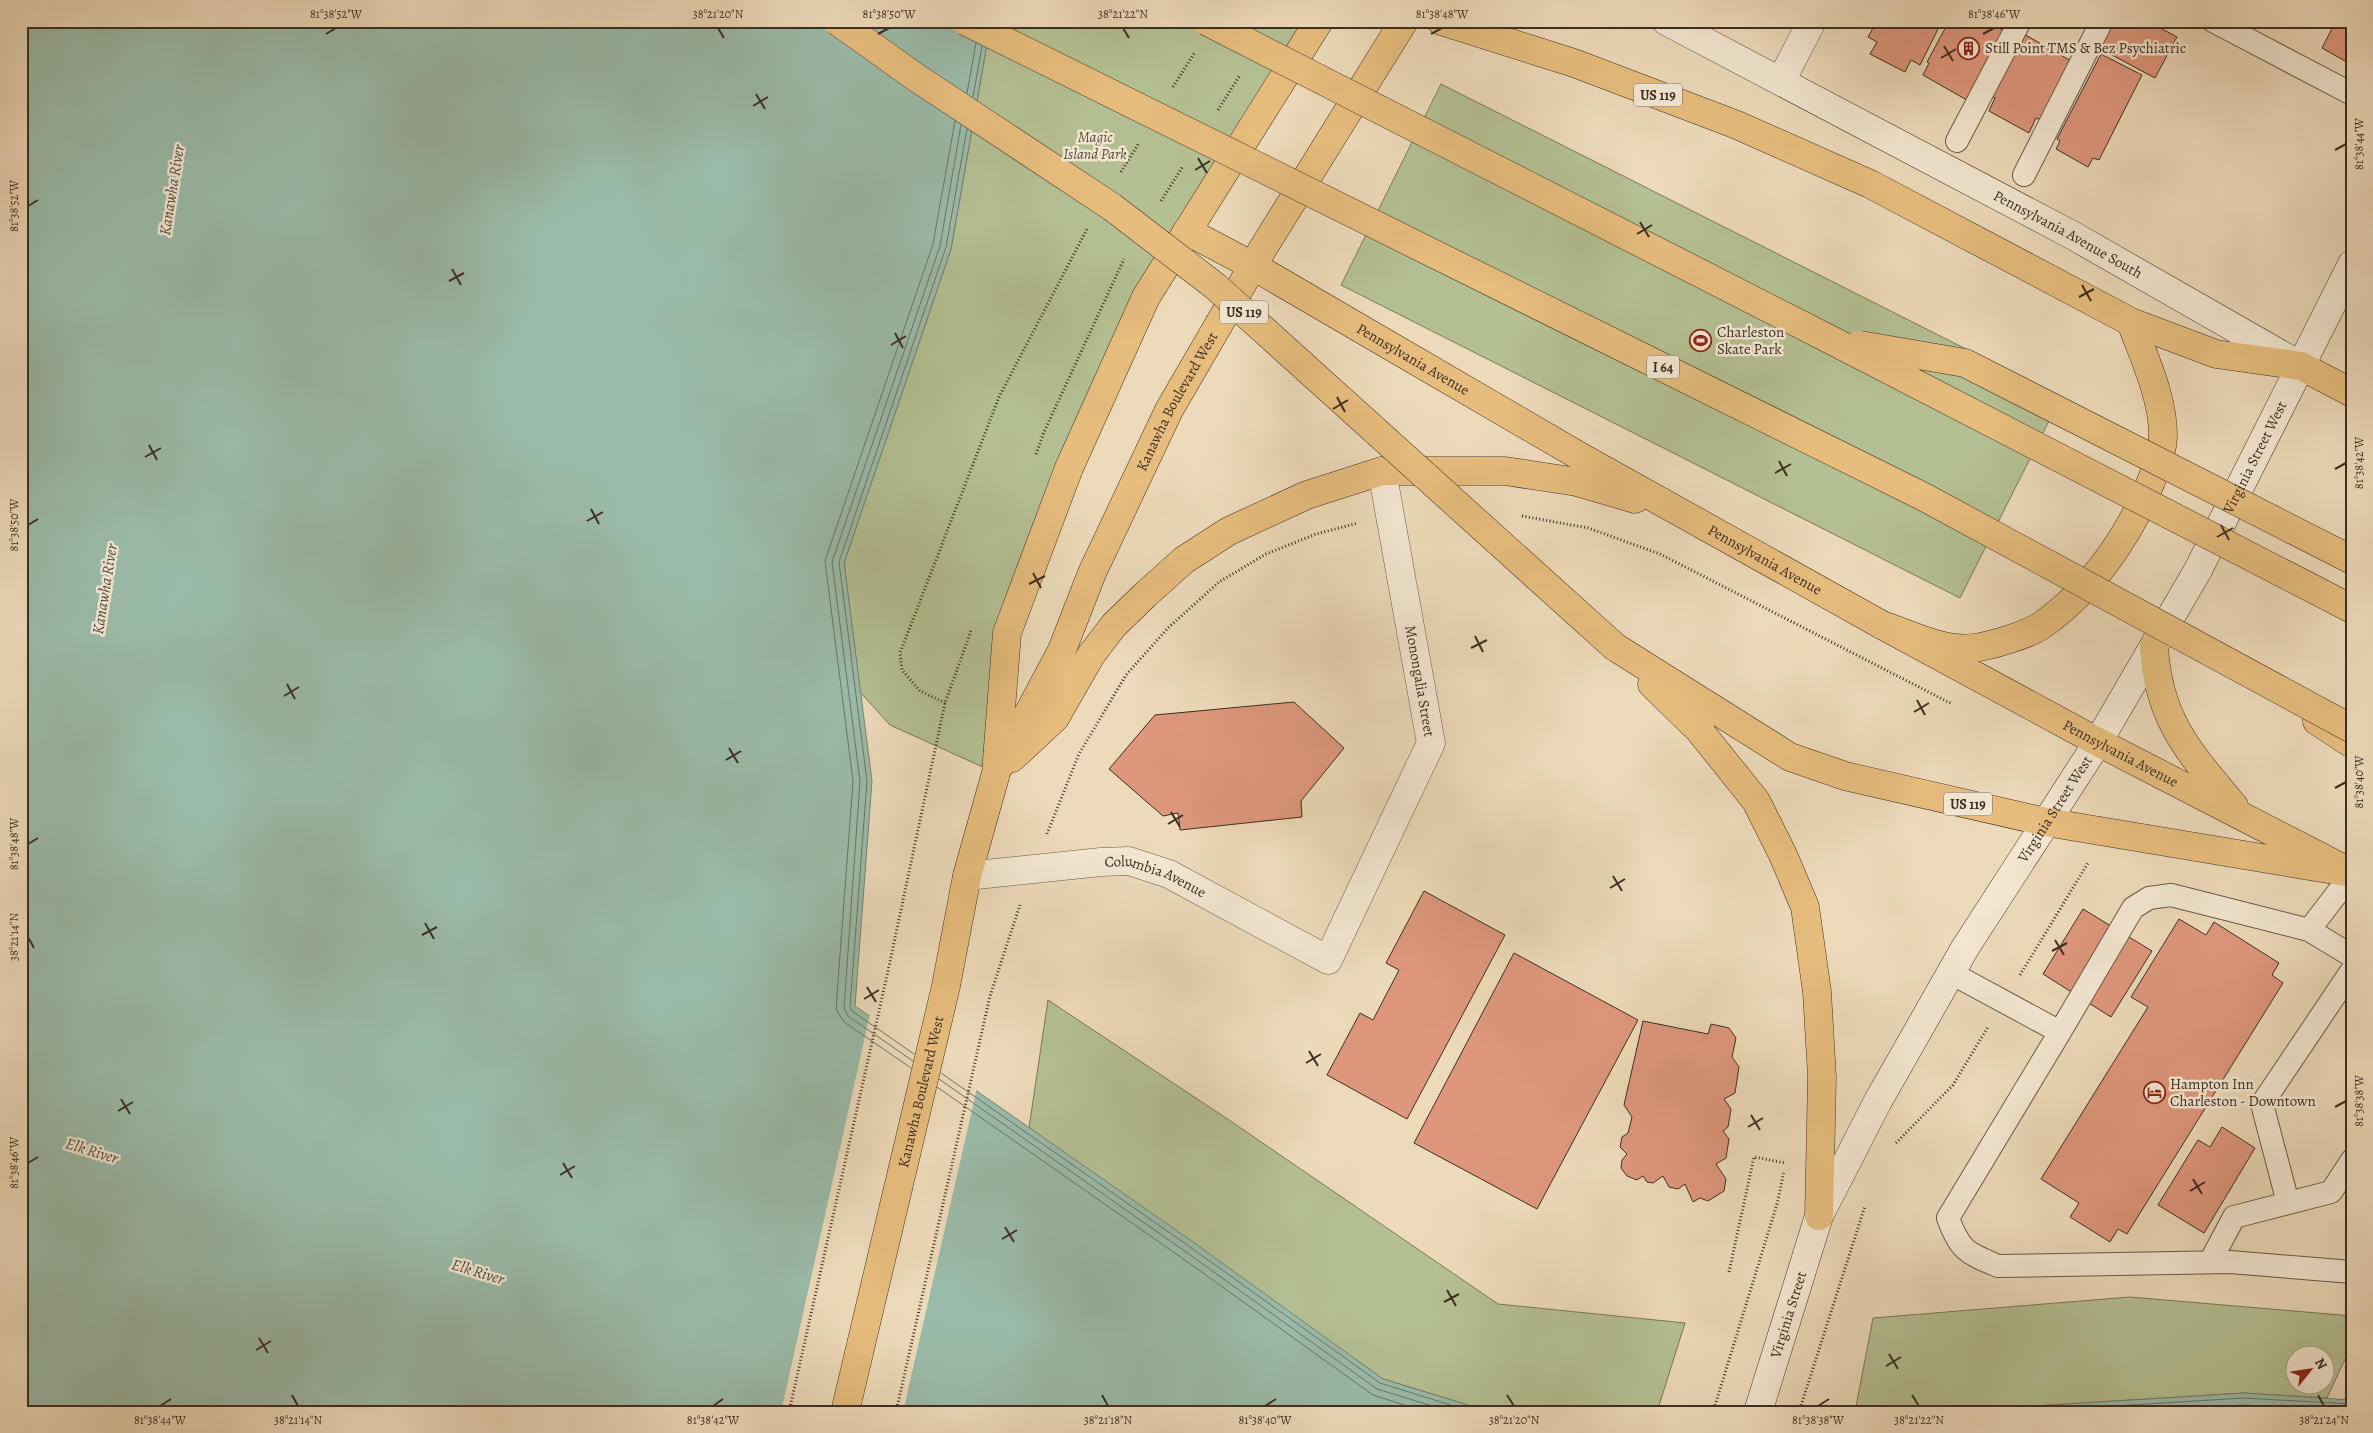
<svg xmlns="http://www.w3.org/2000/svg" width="2373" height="1433" font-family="Alegreya,serif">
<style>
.green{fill:#b4c093;stroke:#79775b;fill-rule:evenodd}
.water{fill:#9abba9;stroke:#758373}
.pier{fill:#eddaba}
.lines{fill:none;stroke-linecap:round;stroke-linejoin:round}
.shore{stroke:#6c7466;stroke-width:1}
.building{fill:#de977c;stroke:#3e2e23}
.lane-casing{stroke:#6a5949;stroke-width:24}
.street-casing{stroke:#6a5949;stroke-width:29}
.secondary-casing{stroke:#3e2e23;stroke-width:29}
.primary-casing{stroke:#3e2e23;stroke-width:29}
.highway-casing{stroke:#3e2e23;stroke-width:29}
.path{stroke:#3e2e23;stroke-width:3;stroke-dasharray:1 2.5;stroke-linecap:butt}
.lane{stroke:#f3e7d2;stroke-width:22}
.street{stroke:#f3e7d2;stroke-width:28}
.secondary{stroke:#f3e7d2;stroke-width:28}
.primary{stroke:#e6bd7d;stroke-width:28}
.highway{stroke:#e6bd7d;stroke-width:28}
.highway-bridge-casing{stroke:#3e2e23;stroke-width:29;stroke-linecap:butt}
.highway-bridge{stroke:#e6bd7d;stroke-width:28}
.ticks{fill:none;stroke:#3e2e23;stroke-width:2}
.labels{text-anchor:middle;stroke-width:5;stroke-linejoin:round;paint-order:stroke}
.shield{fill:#f3e7d2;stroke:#746658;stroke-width:1}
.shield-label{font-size:14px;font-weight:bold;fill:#3e2e23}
.poi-label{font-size:15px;fill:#3e2e23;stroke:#f3e7d2;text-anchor:start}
.park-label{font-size:15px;font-style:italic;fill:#564b39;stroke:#f3e7d2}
.street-label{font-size:15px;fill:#3e2e23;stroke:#f3e7d2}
.water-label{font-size:16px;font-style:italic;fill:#504a3e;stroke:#f3e7d2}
.neatline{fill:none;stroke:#3e2e23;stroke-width:2}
.ticks-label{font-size:12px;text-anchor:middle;fill:#3e2e23}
</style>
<rect width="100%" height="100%" fill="#eddaba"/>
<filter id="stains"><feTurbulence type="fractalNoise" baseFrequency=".004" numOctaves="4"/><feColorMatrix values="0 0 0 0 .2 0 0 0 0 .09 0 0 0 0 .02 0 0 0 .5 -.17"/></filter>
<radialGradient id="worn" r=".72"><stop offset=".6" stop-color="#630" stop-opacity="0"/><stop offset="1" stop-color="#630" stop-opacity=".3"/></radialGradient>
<path class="green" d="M991,21H1319L1146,297L1007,632L996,773L890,725L860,692L844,563L951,249Z
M1441,84L2061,397L1960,598L1341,285Z
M1048,1000L1232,1122L1498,1304L1685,1323L1657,1412H1491L1383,1379L1029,1128Z
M2130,1297L2352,1316V1344L2327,1398L2243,1393L2018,1407L1994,1412H1855L1873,1318ZM2296,1356H2326V1386H2296Z"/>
<path class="water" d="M21,21H991L951,249L844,563L872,781L855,1006L1193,1242L1383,1379L1491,1412H21Z
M2244,1393L2352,1400V1412H1994L2018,1407Z"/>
<path class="pier" d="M870,1014L977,1088L903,1412H781Z"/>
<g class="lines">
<path class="shore" d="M967,93L976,43
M973,97L982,46
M914,1054L852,1011L850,1007L867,781L839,562L946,247L967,129
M913,1061L848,1016L844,1008L860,781L832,562L940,246L961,125
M911,1068L844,1022L836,1009L853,781L825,561L933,244L955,121
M941,1073L1190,1247L1380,1383L1473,1412
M939,1079L1186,1252L1377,1389L1452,1412
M937,1087L1182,1258L1373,1395L1426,1412
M2018,1412L2243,1398L2352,1404
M2123,1412L2243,1405L2352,1411"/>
</g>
<path class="building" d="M1877,21H1942L1920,65L1911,60L1905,72L1870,54L1877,42L1868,37Z
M1949,21H1986L2010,34L1972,103L1923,75L1929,63L1927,62Z
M2113,21H2147L2177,37L2155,78L2099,48Z
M2336,21H2352V65L2322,48Z
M2022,33L2073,62L2043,121L2036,118L2029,133L1989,111L1995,98L1990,95Z
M2101,54L2142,75L2099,160L2093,158L2088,167L2056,149L2060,141L2057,139Z
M1294,702L1344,748L1301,801L1302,817L1180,830L1178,813L1163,816L1109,769L1155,715Z
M1424,891L1505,935L1407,1119L1327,1075L1360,1013L1373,1020L1399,970L1386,963Z
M2083,909L2152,951L2111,1017L2043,974Z
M2179,919L2206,935L2214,922L2279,963L2272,975L2283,983L2127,1234L2118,1229L2110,1242L2070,1217L2079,1203L2041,1179L2148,1007L2131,997Z
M1514,953L1638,1020L1537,1209L1414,1143Z
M1643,1021L1708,1034L1711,1024L1729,1028L1736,1038L1732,1057L1739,1067L1735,1093L1724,1099L1731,1109L1728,1127L1723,1131L1729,1139L1726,1158L1716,1164L1726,1179L1724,1191L1708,1201L1700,1198L1693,1202L1685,1184L1678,1189L1669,1187L1663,1176L1653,1183L1647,1182L1643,1176L1637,1180L1627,1176L1621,1168L1622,1160L1627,1154L1620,1147L1622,1137L1628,1133L1632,1117L1624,1105Z
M2222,1127L2255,1148L2204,1233L2158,1205L2198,1140L2210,1147Z"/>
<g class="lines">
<defs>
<path id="lane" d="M2213,21L2352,94
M1957,141L2020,21
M2024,175L2102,21
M2309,930L2352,874
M1951,973L2060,1032L1948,1218C1960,1251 1967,1253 1998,1266L2230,1262L2352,1272
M2060,1032L2133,908L2149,898L2171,895L2309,930L2352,956
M2288,1203L2262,1104L2352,970
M2210,1262L2234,1217L2331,1192L2352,1160"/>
<g id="street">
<path d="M1781,81L1812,21"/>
<path id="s1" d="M967,876L1101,862L1129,861L1169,874L1328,960L1431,743L1382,471"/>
</g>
<g id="secondary">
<path id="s2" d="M1666,21L2072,235L2301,366"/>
<path id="s3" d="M1758,1412L1819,1216L1878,1101L1965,948L2098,742L2198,570L2352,264"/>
</g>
<g id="primary">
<path id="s4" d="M1187,231L1253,266L1581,457L1882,625L2098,742L2346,870"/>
<path d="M2301,366L2352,393"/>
<path d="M2154,646C2158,720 2189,752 2234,806"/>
<path d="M1012,758L1055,718L1091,655L1114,625L1145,595L1184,560L1229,531L1307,495L1382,471H1505L1577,482L1635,499"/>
<path id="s5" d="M1002,763L1062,650L1092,573L1169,410L1262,250L1404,21"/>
<path id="s6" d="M845,1412L946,986L967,876L996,773L1007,633L1069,468L1146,297L1319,21"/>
</g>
<path id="highway" d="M1441,21L1574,63L1737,125L1870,184L2131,322L2216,354L2301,366
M1882,625C1910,634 1943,652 1973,648C1990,646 2028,635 2042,625C2092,590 2130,535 2152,479C2157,464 2163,450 2163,435C2163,397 2144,358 2131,322
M1615,647L1790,757L1845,776L2046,822L2352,873
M1652,684L1699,730L1756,801L1783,855L1805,907L1817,992L1822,1077L1819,1216
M2317,721L2352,744"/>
</defs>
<use href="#lane" class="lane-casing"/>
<use href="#street" class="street-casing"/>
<use href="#secondary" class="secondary-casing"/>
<use href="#primary" class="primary-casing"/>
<use href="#highway" class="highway-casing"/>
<path class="path" d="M1173,87L1195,52
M1218,110L1240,75
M1121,172L1139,143
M1161,201L1183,166
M1036,454L1044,432L1124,259
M1522,516L1588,528L1660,554L1952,704
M945,703L920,691L902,670L900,653L999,397L1087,229
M1047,834L1079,754L1126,675L1168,628L1219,582L1266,554L1316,534L1358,523
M2020,975L2088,863
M1896,1143L1953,1085L1988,1027
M1729,1272L1754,1157L1785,1163
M789,1412L888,971L945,703L971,631
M896,1412L990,996L1020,905
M1713,1412L1777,1204L1784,1171
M1799,1412L1865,1206"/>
<use href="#lane" class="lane"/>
<use href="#street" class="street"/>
<use href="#secondary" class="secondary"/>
<use href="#primary" class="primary"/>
<use href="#highway" class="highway"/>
<defs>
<path id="highway-bridge" d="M837,21L917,78L1112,207L1215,286L1615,647
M965,21L1924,497L2352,729
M1206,21L1833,341L2352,609
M1860,345L1965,363L2352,560"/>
</defs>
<use href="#highway-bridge" class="highway-bridge-casing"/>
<use href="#highway-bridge" class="highway-bridge"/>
</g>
<path class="ticks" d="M718,28L724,38M1123,28L1129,38M326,34L336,28M878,34L889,28M1431,34L1442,28M1983,34L1994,28M1944,46L1953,61M1941,58L1956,49M756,94L765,109M753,106L768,97M2335,150L2346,144M1198,158L1207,173M1195,170L1210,161M28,206L38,200M1640,222L1649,237M1637,234L1652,225M452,269L461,285M449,281L464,273M2082,285L2091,301M2079,297L2094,289M895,333L903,348M891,345L906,336M1337,397L1345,412M1333,409L1348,400M149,445L157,460M145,457L161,448M1779,461L1787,476M2335,469L2346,463M1775,473L1791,464M591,509L599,524M587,521L603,512M28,525L38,519M2221,525L2229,540M2217,537L2233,528M1033,573L1041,588M1029,584L1045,576M1475,636L1483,652M1471,648L1487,640M287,684L295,699M284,696L299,687M1917,700L1925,715M1914,712L1929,703M729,748L738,763M726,760L741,751M2335,788L2346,782M1171,812L1180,827M1168,824L1183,815M28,844L38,838M1613,876L1622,891M1610,888L1625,879M425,923L434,939M422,935L437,927M28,937L34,948M2055,940L2064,955M2052,951L2067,943M867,987L876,1002M864,999L879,990M1309,1051L1318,1066M1306,1063L1321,1054M121,1099L130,1114M2335,1107L2346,1101M118,1111L133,1102M1751,1115L1760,1130M1748,1127L1763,1118M28,1163L38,1157M563,1163L572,1178M560,1175L575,1166M2193,1179L2202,1194M2190,1191L2205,1182M1005,1227L1014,1242M1002,1239L1017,1230M1447,1290L1456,1306M1444,1302L1459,1294M259,1338L268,1353M256,1350L271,1341M1889,1354L1898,1369M1886,1366L1901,1357M292,1395L298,1406M1102,1395L1108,1406M1507,1395L1514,1406M1912,1395L1919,1406M2318,1395L2324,1406M160,1406L171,1399M713,1406L723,1399M1265,1406L1276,1399M1818,1406L1829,1399"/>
<defs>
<symbol id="building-ring" viewBox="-11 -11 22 22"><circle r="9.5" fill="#f3e7d2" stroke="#8f2418" stroke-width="1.5"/><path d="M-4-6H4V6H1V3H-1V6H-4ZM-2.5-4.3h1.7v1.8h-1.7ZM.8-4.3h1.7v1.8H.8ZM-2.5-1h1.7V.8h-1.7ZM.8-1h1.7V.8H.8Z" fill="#8f2418"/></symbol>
<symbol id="stadium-ring" viewBox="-11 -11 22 22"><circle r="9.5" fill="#f3e7d2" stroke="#8f2418" stroke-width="1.5"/><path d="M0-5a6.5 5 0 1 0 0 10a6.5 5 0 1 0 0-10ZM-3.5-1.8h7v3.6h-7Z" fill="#8f2418"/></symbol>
<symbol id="hotel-ring" viewBox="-11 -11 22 22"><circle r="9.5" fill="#f3e7d2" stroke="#8f2418" stroke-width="1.5"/><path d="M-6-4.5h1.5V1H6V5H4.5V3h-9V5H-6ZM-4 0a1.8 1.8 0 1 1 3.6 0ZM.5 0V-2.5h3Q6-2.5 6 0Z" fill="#8f2418"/></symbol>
</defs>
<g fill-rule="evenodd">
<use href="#building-ring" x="1956" y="36" width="25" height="25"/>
<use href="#stadium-ring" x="1688" y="328" width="25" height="25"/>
<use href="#hotel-ring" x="2142" y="1080" width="25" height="25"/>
</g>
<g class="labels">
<g class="shield">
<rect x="1634" y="83.5" width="48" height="23" rx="4"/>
<rect x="1220" y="300.5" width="48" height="23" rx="4"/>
<rect x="1647" y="355.5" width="32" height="23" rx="4"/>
<rect x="1944" y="792.5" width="48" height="23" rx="4"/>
</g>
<g class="shield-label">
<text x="1658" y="100">US 119</text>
<text x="1244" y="317">US 119</text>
<text x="1663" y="372">I 64</text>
<text x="1968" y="809">US 119</text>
</g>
<g class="poi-label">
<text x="1985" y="53">Still Point TMS &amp; Bez Psychiatric</text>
<text x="1717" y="337">Charleston<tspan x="1717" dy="17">Skate Park</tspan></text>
<text x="2170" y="1089">Hampton Inn<tspan x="2170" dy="17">Charleston - Downtown</tspan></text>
</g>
<g class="park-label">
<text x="1095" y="142">Magic<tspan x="1095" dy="17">Island Park</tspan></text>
</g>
<g class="street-label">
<text dy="5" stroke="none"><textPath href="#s2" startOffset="455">Pennsylvania Avenue South</textPath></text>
<text dy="5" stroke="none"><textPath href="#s4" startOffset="260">Pennsylvania Avenue</textPath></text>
<text dy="5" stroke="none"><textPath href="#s5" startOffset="402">Kanawha Boulevard West</textPath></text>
<text dy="5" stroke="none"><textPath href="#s3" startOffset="1081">Virginia Street West</textPath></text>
<text dy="5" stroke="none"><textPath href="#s4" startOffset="665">Pennsylvania Avenue</textPath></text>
<text transform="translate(1420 681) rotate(80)" y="5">Monongalia Street</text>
<text dy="5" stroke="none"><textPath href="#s4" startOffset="1070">Pennsylvania Avenue</textPath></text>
<text dy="5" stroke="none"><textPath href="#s3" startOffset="676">Virginia Street West</textPath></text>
<text dy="5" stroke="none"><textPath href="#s1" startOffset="192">Columbia Avenue</textPath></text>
<text dy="5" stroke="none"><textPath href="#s6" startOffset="329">Kanawha Boulevard West</textPath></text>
<text dy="5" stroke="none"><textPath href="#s3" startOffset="102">Virginia Street</textPath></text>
</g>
<g class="water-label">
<text transform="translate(171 190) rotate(-81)" y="6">Kanawha River</text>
<text transform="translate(104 589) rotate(-81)" y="6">Kanawha River</text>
<text transform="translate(92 1150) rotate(17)" y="6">Elk River</text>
<text transform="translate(478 1271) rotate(17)" y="6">Elk River</text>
</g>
</g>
<rect width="2373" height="1433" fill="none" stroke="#eddaba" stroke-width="55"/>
<g transform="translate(2310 1370) rotate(60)"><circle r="24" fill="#f3e7d2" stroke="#ab9d8c"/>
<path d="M0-4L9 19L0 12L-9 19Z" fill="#8f2418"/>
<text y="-8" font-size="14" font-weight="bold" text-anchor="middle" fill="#3e2e23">N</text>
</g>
<rect x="28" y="28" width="2318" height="1378" class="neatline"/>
<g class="ticks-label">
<text x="336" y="18">81°38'52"W</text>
<text x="718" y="18">38°21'20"N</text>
<text x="889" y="18">81°38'50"W</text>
<text x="1123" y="18">38°21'22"N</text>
<text x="1442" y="18">81°38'48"W</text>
<text x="1994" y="18">81°38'46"W</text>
<text transform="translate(2359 144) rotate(-90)" y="4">81°38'44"W</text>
<text transform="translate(14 206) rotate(-90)" y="4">81°38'52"W</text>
<text transform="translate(2359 463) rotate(-90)" y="4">81°38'42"W</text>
<text transform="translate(14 525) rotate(-90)" y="4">81°38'50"W</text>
<text transform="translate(2359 782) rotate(-90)" y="4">81°38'40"W</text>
<text transform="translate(14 844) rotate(-90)" y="4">81°38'48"W</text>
<text transform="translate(14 937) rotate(-90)" y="4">38°21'14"N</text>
<text transform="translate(2359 1101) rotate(-90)" y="4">81°38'38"W</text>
<text transform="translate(14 1163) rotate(-90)" y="4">81°38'46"W</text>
<text x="160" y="1424">81°38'44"W</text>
<text x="298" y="1424">38°21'14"N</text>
<text x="713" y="1424">81°38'42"W</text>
<text x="1108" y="1424">38°21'18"N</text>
<text x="1265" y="1424">81°38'40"W</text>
<text x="1514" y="1424">38°21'20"N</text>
<text x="1818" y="1424">81°38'38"W</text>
<text x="1919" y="1424">38°21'22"N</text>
<text x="2324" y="1424">38°21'24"N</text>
</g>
<rect width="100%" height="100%" filter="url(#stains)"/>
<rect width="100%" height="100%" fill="url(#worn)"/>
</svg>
